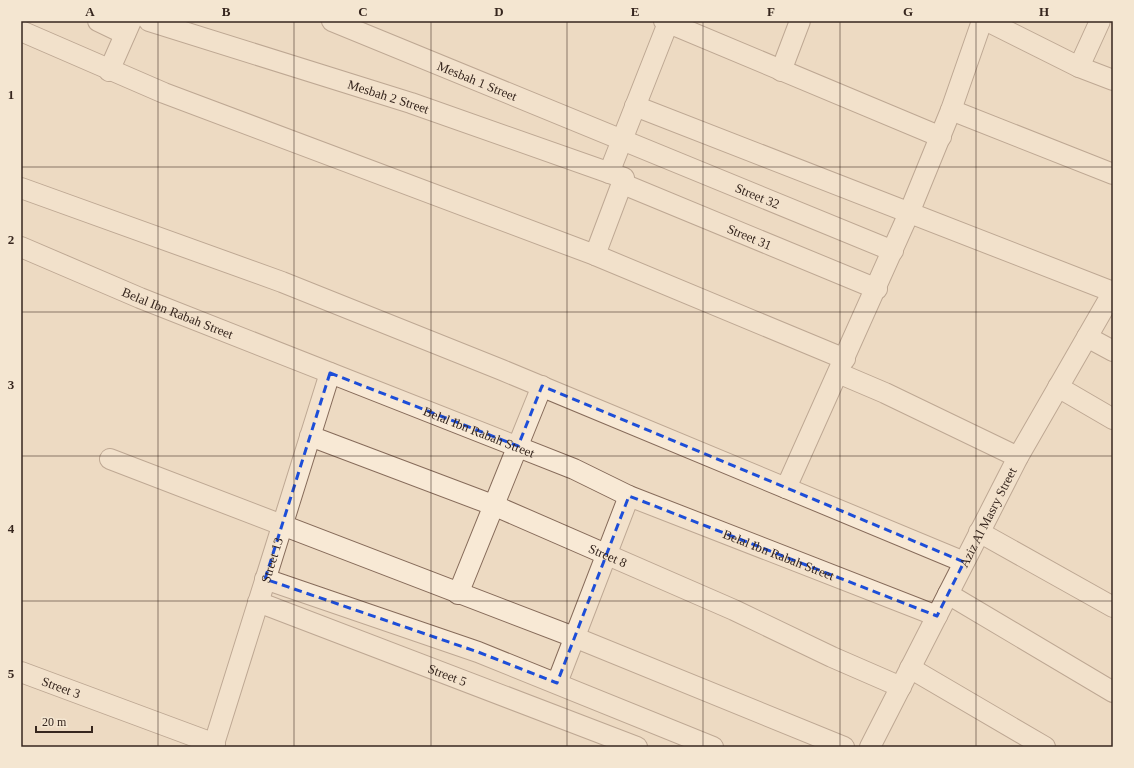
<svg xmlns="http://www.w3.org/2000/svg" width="1134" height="768" font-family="Georgia,serif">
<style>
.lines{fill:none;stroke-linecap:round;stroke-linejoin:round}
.minor-casing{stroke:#866b5a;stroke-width:22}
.minor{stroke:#f8e9d5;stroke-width:20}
.marked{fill:none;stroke:#1d4ed8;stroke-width:3;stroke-dasharray:8 5;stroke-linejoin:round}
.grid{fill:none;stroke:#36261e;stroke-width:1;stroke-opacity:0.55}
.labels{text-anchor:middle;stroke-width:3;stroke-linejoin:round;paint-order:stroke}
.street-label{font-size:13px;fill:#36261e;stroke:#f4e6d1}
.neatline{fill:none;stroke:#36261e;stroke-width:1.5}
.grid-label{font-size:13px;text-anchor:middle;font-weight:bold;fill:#36261e}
</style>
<rect width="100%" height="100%" fill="#eddac2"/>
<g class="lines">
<defs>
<g id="minor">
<path d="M98,21L125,34"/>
<path id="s1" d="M149,21L411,103L624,178L595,255"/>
<path id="s2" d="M332,21L893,251"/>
<path d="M664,21L941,137"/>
<path d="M987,21L1079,67L1113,80"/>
<path d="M21,31L164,93L595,255L845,359"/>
<path d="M1079,67L1100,21"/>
<path d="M109,71L131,21"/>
<path d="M781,71L800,21"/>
<path d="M635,106L1113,292"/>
<path d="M951,110L1113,174"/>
<path d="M609,173L668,23"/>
<path id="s3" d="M623,184L877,289"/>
<path d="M21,188L282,282L502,370L964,562"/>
<path id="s4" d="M21,247L140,298L574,469L629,496L937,616"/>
<path d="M1087,337L1113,351"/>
<path d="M838,373L885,393L1018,457"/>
<path d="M1058,387L1113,419"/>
<path id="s5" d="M310,436L493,505L734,610L832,657L901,687"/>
<path d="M110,459L574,637L844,747"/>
<path d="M786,488L909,213L951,110L982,21"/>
<path d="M979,532L1113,607"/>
<path d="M265,579L478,652L713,747"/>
<path d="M458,594L542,386"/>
<path d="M948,594L1113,692"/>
<path id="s6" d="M258,602L637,747"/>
<path d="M910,668L1045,747"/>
<path id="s7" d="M21,672L215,744"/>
<path d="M557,683L629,496"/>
<path id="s8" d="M213,747L330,373"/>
<path id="s9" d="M870,747L1018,457L1113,292"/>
</g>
</defs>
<use href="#minor" class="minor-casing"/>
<use href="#minor" class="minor"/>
</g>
<path d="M0 0H1134V768H0ZM330,373L518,446L542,386L964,562L937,616L629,496L557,683L478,652L265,579Z" fill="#eddac2" fill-opacity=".55" fill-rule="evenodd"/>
<path class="marked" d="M330,373L518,446L542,386L964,562L937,616L629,496L557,683L478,652L265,579Z"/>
<path class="grid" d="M158,21V747M294,21V747M431,21V747M567,21V747M703,21V747M840,21V747M976,21V747M21,167H1113M21,312H1113M21,456H1113M21,601H1113"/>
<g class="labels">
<g class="street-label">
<text dy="5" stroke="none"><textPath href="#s2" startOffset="157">Mesbah 1 Street</textPath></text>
<text dy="5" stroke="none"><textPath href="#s1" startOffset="251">Mesbah 2 Street</textPath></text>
<text dy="5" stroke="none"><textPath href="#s2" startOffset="460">Street 32</textPath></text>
<text dy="5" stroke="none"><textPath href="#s3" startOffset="137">Street 31</textPath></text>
<text dy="5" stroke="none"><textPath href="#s4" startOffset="170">Belal Ibn Rabah Street</textPath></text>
<text dy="5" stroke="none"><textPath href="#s4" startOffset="494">Belal Ibn Rabah Street</textPath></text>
<text dy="5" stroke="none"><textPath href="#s9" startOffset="258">Aziz Al Masry Street</textPath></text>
<text dy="5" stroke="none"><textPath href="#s4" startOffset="818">Belal Ibn Rabah Street</textPath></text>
<text dy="5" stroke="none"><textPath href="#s5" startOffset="321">Street 8</textPath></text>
<text dy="5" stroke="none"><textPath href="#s8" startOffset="196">Street 13</textPath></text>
<text dy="5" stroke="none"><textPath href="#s6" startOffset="203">Street 5</textPath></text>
<text dy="5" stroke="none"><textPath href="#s7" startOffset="43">Street 3</textPath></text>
</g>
</g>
<rect width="1134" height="768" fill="none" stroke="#f4e6d1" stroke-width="44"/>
<path d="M36 726v6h56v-6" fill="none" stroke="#36261e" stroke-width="2"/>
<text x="42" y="726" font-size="12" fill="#36261e" stroke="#f4e6d1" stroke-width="3" paint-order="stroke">20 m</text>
<rect x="22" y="22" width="1090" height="724" class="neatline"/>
<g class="grid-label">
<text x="90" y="16">A</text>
<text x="226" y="16">B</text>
<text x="363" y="16">C</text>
<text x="499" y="16">D</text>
<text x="635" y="16">E</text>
<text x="771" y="16">F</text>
<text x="908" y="16">G</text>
<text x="1044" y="16">H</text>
<text x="11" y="99">1</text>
<text x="11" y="244">2</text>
<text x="11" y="389">3</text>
<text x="11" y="533">4</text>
<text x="11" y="678">5</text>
</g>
</svg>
